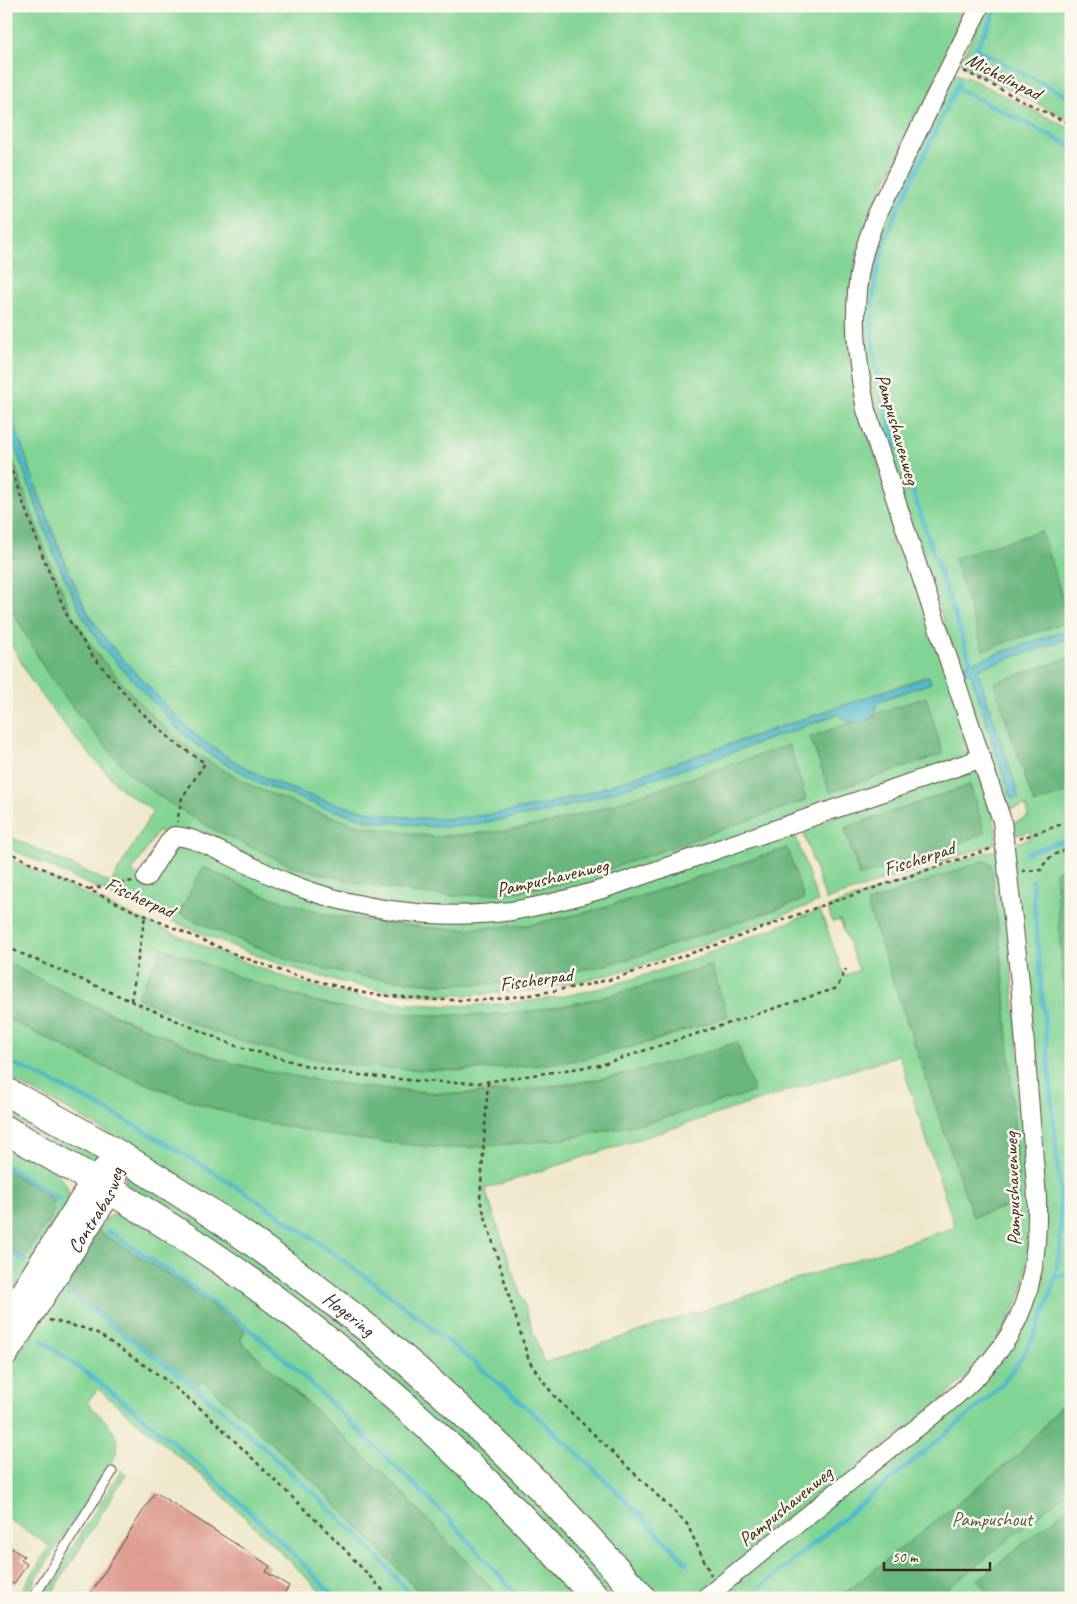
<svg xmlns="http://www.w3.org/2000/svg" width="1077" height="1604" font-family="Caveat,sans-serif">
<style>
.green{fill:#82d494;stroke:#5e7f59;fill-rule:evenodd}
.forest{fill:#69b67e;stroke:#52704e}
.water{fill:#4fbacb;stroke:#457274}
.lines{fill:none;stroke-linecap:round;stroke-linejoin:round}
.stream{stroke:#4fbacb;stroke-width:4.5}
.building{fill:#de9d93}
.lane-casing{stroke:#564638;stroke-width:11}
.street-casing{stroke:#564638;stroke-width:20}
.secondary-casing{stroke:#564638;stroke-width:26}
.highway-casing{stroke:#564638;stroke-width:30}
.path{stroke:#564638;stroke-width:2.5;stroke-dasharray:4 4;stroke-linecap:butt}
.lane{stroke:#fff;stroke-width:9}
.street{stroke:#fff;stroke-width:18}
.secondary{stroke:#fff;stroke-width:24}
.highway{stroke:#fff;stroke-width:28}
.labels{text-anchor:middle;stroke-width:5;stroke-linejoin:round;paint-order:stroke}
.street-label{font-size:20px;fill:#3b2a1e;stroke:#fbf7ec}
.park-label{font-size:20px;fill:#505d41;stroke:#fbf7ec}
</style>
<rect width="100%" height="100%" fill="#fbf7ec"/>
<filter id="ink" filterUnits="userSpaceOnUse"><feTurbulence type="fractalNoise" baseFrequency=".02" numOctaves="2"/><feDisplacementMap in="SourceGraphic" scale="10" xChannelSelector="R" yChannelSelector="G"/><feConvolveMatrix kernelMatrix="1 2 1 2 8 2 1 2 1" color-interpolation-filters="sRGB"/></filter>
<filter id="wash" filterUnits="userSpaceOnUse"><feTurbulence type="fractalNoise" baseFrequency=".0096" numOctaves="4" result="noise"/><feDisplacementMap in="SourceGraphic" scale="20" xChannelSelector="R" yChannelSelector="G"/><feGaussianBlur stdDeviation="1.12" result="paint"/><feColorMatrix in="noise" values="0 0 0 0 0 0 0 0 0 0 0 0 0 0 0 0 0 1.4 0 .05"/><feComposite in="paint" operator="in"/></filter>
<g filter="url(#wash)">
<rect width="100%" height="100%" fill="#efe7cc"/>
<path class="green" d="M6,6H974L882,189L867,224L857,253L850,307V347L861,412L970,743L968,753L961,759C884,786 806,813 728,840C664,862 601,887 535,901C469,915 391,910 326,893C281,881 236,853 192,835L177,832L167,837L158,831L132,872L148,881L172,843C181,838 189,841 198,845L285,886L325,902L417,917L450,919L513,915L566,905L604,895L787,834H794L796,837L818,902C774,919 729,935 685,951C661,959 636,968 611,974C534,993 448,1003 369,988C301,975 238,949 174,922C118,898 62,872 6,847V835L111,883L153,811L122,790L74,737L33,684L6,634V599L46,671L77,713L130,774L169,803L213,829L292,866L324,875L414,893L455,896L513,892L554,885L592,875L806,800L789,746L593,811L550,823L506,831L434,837L361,826L316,812L256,788L204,759L177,739L142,706L96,653L74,618L47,556L6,441V422L54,554L81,613L103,648L183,734L211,755L260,783L322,807L368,820L435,827L460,826L505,819L547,812L588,800L725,755L839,714C849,723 863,726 874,715L878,701L931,682L928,676L585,794C543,805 500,815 457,818C370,824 258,787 191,731C177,719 165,704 153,691C129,666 102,639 86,608C79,595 74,581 68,568C46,517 28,464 10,412L6,413ZM926,697L943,754L830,792L811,737L846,724L867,721L872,719L876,714ZM787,848L804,899L798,902L626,960L593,968L491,984H436L366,977L297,963L213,929L179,913L204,867L260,894L329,915L427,928L461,929L529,925L597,910Z
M986,6H1071V121L973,71L964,66L961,61Z
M956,74L971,79L1071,129V629L962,666L970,672L1011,798L1013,799L1018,796L977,669L1071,638V1598H710L951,1405L1036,1282L1012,849L1017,843L1031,838L1030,831L1019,835L1010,833L1011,824L1028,817L1026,806L1007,809L880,433L866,377L862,307L874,238L953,75Z
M974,770L978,773C983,788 1003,831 994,844L826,900L805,838L804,829L807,826ZM970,785L860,876H859L845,828Z
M990,851H997L1002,860L1033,1218L1024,1288L993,1351L937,1405L693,1598H650L594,1531L120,1140L65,1108L6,1077V1018L104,1067L199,1104L254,1120L336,1136L391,1143L446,1148L474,1147L564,1139L653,1121L753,1092L737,1042L686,1059L620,1076L542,1087L459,1094L361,1087L273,1073L221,1060L74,997L6,962V857C85,894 164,932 247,963C286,978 328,993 370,999C443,1011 530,1006 601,988C676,968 748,938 820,910L844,976L859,970L840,920L832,922L828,907ZM983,861L991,864L1004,984L1019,1202L973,1217L867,903ZM163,948C220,970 276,993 335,1006C359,1011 383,1013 407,1014C444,1016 483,1016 520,1012C569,1007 617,994 664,980L728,1016L651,1042L581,1059L538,1065L460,1071L365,1066L271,1049L137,997ZM899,1055L955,1227L544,1363L485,1189Z
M6,1099L102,1154L96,1163L89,1164L6,1118Z
M6,1145C24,1155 54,1167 65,1183C69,1189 69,1195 70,1201L6,1313V1245L25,1258L51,1197L6,1170Z
M127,1175L214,1228L411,1375L632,1598H609L535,1517L125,1183V1178Z
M117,1212L139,1216L351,1366L589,1598H501L392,1482L240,1340L245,1331L183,1284L97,1230L108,1217Z
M62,1284L196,1387L203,1380L317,1485L374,1543L424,1598H327L207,1480L98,1389L87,1402C101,1418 123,1432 116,1454L24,1598H17L50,1546L6,1518V1369L11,1365Z
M121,1470L126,1474L49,1598H41Z"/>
<path class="forest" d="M6,441L47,556L74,618L96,653L142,706L177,739L204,759L256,788L316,812L361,826L434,837L506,831L550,823L593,811L789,745L806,800L592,875L554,885L513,892L455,896L414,893L358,883L292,866L213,829L169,803L130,774L77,713L46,671L6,599Z
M1041,531L1070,621L983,650L954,558Z
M1071,657V791L1034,804L994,683Z
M926,697L943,754L830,792L810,737L846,724L867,721L872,719L876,714Z
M970,785L985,833L933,853L860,876L845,828Z
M787,848L804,899L798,902L626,960L593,968L491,984H436L366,977L297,963L213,929L179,913L203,867L260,894L329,915L427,928L461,929L529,925L597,910Z
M983,861L991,864L1004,984L1020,1202L973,1217L867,903Z
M1071,865V1093L1055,872Z
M163,948C220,970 276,993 335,1006C360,1011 385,1013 410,1014C447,1016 484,1016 520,1012C585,1006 649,985 711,965L728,1016C680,1032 632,1048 583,1059C561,1063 537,1065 515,1067C417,1076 314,1067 220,1034C192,1024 164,1010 137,997Z
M6,962C29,973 51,986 74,997C98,1009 123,1019 148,1029C172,1040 197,1052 222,1060C255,1070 289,1075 323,1081C368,1088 414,1094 460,1094C554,1093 648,1072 737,1042L754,1092L653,1121L564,1139L474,1147L446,1148L391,1143L336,1136L253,1120L200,1104L104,1067L6,1018Z
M6,1170L52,1199L54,1209L51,1217L24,1258L6,1245Z
M97,1230L183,1284L245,1330L240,1341L392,1482L501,1598H424L374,1543L317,1485L203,1380L196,1387L62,1284Z
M1071,1392V1489L936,1598H839L1020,1453L1044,1426Z
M1071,1505V1598H991L978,1580Z"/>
<path class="water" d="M10,411C33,477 54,545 85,608C101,639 129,665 153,691C165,704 177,719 191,731C257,787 370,824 457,818C500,815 543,805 585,794L929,676L931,683L878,701L874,715C862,727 849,723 838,714L725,755L588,800L547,812L505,819L460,826L435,827L368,820L322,807L260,783L211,755L183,734L103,648L81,613L54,554L6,422V413Z
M1071,629V638L977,669L1019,797L1013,799L1011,798L970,672L964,674L962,666Z"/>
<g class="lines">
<path class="stream" d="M976,49L1071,98
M969,63L998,6
M959,82L893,219C865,292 867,343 888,418L972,666
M957,88L1071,146
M1027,853L1071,838
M6,1060C193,1145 362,1265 517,1399C577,1450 632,1507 687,1563
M6,1166L59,1199
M108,1231L185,1282L253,1332L296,1369L449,1519L515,1593L517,1598
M6,1249L24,1261
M1054,1279L1071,1273
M68,1293L185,1379L235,1421L357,1534L414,1598
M41,1340C148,1415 246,1503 336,1598
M755,1592L960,1422C971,1413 982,1404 992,1394C1031,1356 1053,1302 1060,1248C1062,1230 1060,1210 1060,1191L1032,881"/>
</g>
<g id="blocks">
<path class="building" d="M155,1492L270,1566L266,1572L289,1586L281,1598H88Z
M6,1545L24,1556L21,1560L27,1564L14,1584L6,1580Z"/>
</g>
</g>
<g filter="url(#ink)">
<use href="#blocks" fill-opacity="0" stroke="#564638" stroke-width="1"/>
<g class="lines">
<defs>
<path id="lane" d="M33,1598L112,1472"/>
<path id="street" d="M146,878L170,840L174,836C193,837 208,846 224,853C245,863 265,873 286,882C353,910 439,921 511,911C542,906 573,898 603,889L982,758
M705,1598C765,1550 825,1502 885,1453C929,1417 980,1384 1010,1334C1034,1293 1038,1245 1037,1198L1020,982L1002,821L866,410C857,362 851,313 861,265C864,248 871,231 877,214L980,6"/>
<g id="secondary">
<path d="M6,1318L94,1180L106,1168"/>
<path id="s1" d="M6,1354L111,1190L120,1155"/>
</g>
<g id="highway">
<path id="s2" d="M6,1092C127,1154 241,1229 347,1312C410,1361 468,1416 525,1472C566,1512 603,1555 642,1598"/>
<path d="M6,1130C83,1173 158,1217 230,1267C365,1362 487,1475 596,1598"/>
</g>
</defs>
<use href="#lane" class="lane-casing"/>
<use href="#street" class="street-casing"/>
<use href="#secondary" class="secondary-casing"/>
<use href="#highway" class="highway-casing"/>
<path class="path" d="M964,71L1071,125
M6,456L43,557L69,620L92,655L139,710L174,742L205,763L182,798L177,822
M1019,839L1071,821
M6,851L132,910L242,957L290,974L368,994L436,1000H488L530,995L586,985L616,978L725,942L823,905L990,849
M1022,871L1041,870C1047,856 1057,853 1071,848
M89,889L133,881
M6,947L233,1045L308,1066L351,1074L418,1081L478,1083L600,1065L837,988L846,969
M131,1001L145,916
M488,1082L480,1200L529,1361L554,1396L687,1524L711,1575
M49,1320L83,1328L97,1333L163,1378L206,1413L248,1454L331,1535L390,1598"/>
<use href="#lane" class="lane"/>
<use href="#street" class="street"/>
<use href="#secondary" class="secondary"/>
<use href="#highway" class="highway"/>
</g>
</g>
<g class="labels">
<g class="street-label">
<text transform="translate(1004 76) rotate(27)" y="7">Michelinpad</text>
<text transform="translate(898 429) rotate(74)" y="7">Pampushavenweg</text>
<text transform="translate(919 858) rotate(-18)" y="7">Fischerpad</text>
<text transform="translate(552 877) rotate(-13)" y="7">Pampushavenweg</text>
<text transform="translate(140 897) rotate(24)" y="7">Fischerpad</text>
<text transform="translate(536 979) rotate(-8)" y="7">Fischerpad</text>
<text transform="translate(1012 1189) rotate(-92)" y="7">Pampushavenweg</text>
<text dy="7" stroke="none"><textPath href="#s1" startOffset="170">Contrabasweg</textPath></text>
<text dy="7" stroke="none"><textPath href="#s2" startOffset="409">Hogering</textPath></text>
<text transform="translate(785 1506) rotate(-39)" y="7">Pampushavenweg</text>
</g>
<g class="park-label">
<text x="992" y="1526">Pampushout</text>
</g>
</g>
<rect width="1077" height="1604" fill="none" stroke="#fbf7ec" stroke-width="25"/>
<path d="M884 1562v8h106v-8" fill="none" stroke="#3b2a1e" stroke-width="2.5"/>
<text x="892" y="1562" font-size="15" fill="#3b2a1e" stroke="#fbf7ec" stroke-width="4" paint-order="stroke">50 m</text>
</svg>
